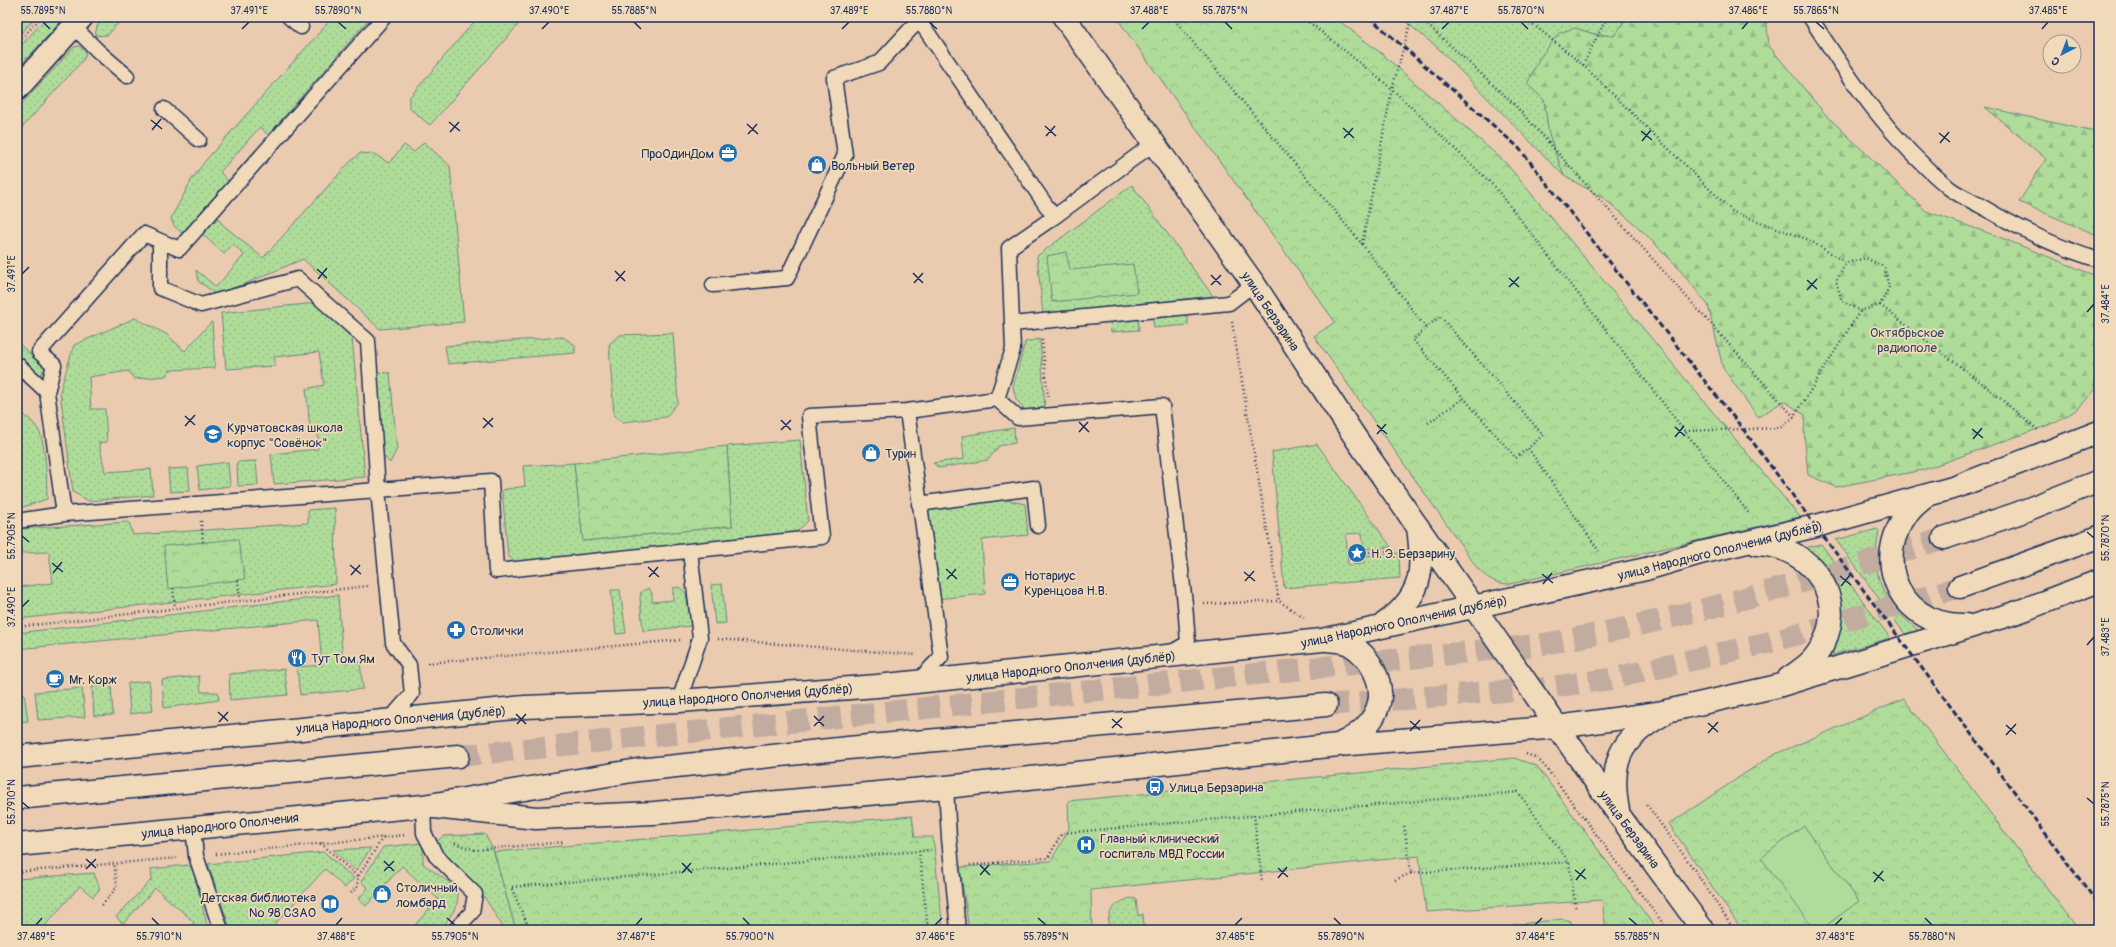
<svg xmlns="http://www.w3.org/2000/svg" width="2116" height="947" font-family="Pangolin,sans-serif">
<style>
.grass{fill:url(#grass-dots);stroke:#66867c}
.forest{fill:url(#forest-firs);stroke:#66867c}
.park{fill:url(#park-crowns);stroke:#66867c}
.pitch{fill:#b0dc9a;stroke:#66867c}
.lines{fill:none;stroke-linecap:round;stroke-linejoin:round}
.secondary-tunnel{stroke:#c1ac9f;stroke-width:22;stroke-dasharray:22 11;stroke-linecap:butt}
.service-casing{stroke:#1b2f5e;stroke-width:17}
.minor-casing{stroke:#1b2f5e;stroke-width:25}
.tertiary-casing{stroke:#1b2f5e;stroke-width:25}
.secondary-casing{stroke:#1b2f5e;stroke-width:25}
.path{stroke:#1b2f5e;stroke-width:2.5;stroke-dasharray:1 3;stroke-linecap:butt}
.service{stroke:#f0dab9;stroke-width:14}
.minor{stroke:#f0dab9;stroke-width:22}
.tertiary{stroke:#f0dab9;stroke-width:22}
.secondary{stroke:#f0dab9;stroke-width:22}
.rail{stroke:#1b2f5e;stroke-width:3;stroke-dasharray:6 3;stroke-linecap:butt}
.ticks{fill:none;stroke:#1b2f5e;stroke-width:1.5}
.labels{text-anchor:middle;stroke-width:3.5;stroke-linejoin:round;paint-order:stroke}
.poi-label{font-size:13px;fill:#1b2f5e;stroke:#f0dab9;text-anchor:start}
.street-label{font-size:13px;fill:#1b2f5e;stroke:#f0dab9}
.park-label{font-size:13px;fill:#314967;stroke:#f0dab9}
.neatline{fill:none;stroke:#1b2f5e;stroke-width:1.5}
.ticks-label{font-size:10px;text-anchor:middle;fill:#1b2f5e}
</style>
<defs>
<pattern id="grass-dots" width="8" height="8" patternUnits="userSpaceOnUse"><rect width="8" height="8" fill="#b0dc9a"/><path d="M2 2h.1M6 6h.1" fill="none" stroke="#97bd87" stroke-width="1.8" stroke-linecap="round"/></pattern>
<pattern id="forest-firs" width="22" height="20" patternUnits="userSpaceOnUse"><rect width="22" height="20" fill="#b0dc9a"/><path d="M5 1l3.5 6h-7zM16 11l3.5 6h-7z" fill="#97bd87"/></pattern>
<pattern id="park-crowns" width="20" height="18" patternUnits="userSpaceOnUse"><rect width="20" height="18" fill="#b0dc9a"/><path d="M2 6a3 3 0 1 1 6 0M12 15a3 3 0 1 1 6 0" fill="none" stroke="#97bd87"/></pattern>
</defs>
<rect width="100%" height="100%" fill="#ebcbaf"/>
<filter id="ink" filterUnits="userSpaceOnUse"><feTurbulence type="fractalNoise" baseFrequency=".025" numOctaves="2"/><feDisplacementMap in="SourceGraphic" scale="8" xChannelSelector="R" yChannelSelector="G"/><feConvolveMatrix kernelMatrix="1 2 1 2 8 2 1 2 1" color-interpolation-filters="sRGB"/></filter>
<g filter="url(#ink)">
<path class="grass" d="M17,17H36L17,38Z
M47,17H65L17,69V50Z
M105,17H123L108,35L95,36L97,26Z
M333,17H371L268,135L260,127L220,172L229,182L182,233L174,226L171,218L192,179L206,160Z
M478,17H525L430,125L409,108V98Z
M1400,17H1625L1622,25L1614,36L1594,34L1575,28L1544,100L1549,134L1564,176L1439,49Z
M79,46L86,52L84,59L17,133V109L74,47Z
M424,142L450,166L464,322L380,329L303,259L242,285L216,294L198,281L196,270L216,287L244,255L233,244L224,254L202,234L217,217L223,225L263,258L348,164L360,153L374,154L389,163L404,145L414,152Z
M1132,185L1213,296L1043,315L1037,256Z
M315,303L352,338L365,477L274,484L271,454L318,449V428H310L306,389L324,385L319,352L274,357L276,366L226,369L221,313Z
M1181,311L1188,318V325L1154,328L1152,315Z
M1138,317L1139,330L1111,332L1110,319Z
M135,318L166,334L185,351L212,321L215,368L170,370L166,376L134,379L129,371L89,377L91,409H105L107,442L99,443L105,472L151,469L153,495L89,501L73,492L60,391L74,345Z
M673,333L678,402L666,417L623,422L614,416L609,344L620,335Z
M563,337L575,345V353L448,364L445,346Z
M1040,339L1045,409L1026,412L1016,399L1013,387L1025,342Z
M17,342L46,368L39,376L17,356Z
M375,372L390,373L397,449L390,463L380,452Z
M17,411C24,413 36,424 39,431C46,444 47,484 47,499L17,509Z
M1014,428L1015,443L999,446L988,460L939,468L933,463L964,459L962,436Z
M800,440L808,521L795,533L517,563L508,556L502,490L525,486L523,466L574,463L583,541L732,526L727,446Z
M1317,444L1391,547L1364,549L1362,533L1346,534L1348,565L1364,564V556L1399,553L1400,578L1284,588L1272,452Z
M256,461L258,485L238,486L237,462Z
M228,462L230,486L200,490L197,466Z
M188,468L190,491L170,492L168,469Z
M1002,499L1025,504L1028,535L982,540L985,594L935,599L925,510Z
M335,508L336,584L17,619V587L53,583L49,552L22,553L17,548V529L129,522L133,535L308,523V510Z
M1877,529L1879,531C1870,576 1882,601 1917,629L1916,631L1905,634L1836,540Z
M1821,544L1890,638L1832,655L1840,627V613L1805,548Z
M722,584L726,623L715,624L711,585Z
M679,587L686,593L691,626L643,631L640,599L641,592L648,588L652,593V602L673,600V588Z
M611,590H620L626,633L616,634Z
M338,595L343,663L360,662L363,689L300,695L297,667L322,665L318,620L17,649V633Z
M284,669L288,695L230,700L229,674Z
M199,676L201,692H218L219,700L164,708L162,680Z
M149,681L153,711L130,714L128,683Z
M111,685L113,715L94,716L92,687Z
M82,688L85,717L38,720L35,692Z
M24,693L28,721L17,722V694Z
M485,834L494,852L516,930H505L480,890L439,852L437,841L444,836Z
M423,843V864C459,889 471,892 440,930H421L415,925L438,899L402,866L366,906L358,899L368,888L361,882L383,847Z
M371,848L356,871L333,850Z
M324,852L354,878L345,888L325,869L275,924L280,930H240L229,925L208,864Z
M188,865L194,871L208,930H188L194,922L155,888L123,924L116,917L152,879L151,869Z
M94,873L100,889L93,897L80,886L41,930H17V879Z
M1130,898L1136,899L1138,916L1143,914L1144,930H1108C1108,910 1112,905 1130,898Z
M1563,919L1570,921L1579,930H1512L1511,925Z"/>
<path class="forest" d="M1625,17H1766L1769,46L1825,114L1926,211L1994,235L2099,277V385L2079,408L2057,422L1923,470L1836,487L1808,475L1804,432L1805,415L1784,401L1758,417L1723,368L1708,305L1675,264L1636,225L1602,197L1564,176L1549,134L1544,100L1527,84L1539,59L1559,33L1575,28L1594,34L1614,36L1622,25Z
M1985,107L2099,133V236L2019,202L2046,159Z"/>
<path class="park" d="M1116,17H1334L1381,53L1505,162L1800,517L1510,584C1496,584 1488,579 1478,569L1314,336L1335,322Z
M1066,252L1070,270L1133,264L1137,293L1052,302L1047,256Z
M727,446L732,526L583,541L574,463Z
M238,539L245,579L168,589L164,546Z
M1904,699L2075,925L2068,930H1742L1669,824L1771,756Z
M1514,758L1537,766L1657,930H1606L1602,900L1426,912L1419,856L1091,890L1092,930H969L960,867L1051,861L1069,829L1068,801Z
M912,816L915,837H933L943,930H516L494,852Z"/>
<path class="pitch" d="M1804,826L1859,901L1820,930H1815L1761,858Z"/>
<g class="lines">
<path class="secondary-tunnel" d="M1326,705L1544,688L1610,679L1770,642L1960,587
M458,756L1537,645C1675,622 1811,581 1944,538"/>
<defs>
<path id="service" d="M289,17L301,27
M922,17L919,20L1054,217L1153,144
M1810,17C1851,81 1890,139 1949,188C1958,195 1970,200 1981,206C2018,228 2058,248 2099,260
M73,26L98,51L127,76
M164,109L199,140
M160,241V288L201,305L298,279L368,341L378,490L491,481L496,571L822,537L809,416L907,411L941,657L917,682
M713,285L787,278L845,155L834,78L879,63L919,20L916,17
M1012,324L1229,303L1254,284
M17,364L47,392L64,514
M47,392L54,365L39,352L144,234L179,249L384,17
M997,399L1018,418L1162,406L1185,604L1188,643L1172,652
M907,411L997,399L1013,349L1009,248L1054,217
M919,504L1034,488L1038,526
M17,521L64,514L378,490L393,643L409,665L412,694L390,719
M679,701L700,638L690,551
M946,787L949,838L958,930
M423,806L424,833L436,856L475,894L472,912L455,930
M193,828L196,856L221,930"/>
<path id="minor" d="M17,89L82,17"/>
<path id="tertiary" d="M1064,17L1254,284L1357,440L1619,815L1703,930
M1924,498C1864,542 1892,628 1966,625
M1757,544C1814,546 1853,604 1817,654C1810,665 1799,671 1789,678
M1384,624C1423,596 1424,571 1418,527
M1327,640C1335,641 1344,641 1351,645C1369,656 1384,681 1379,703C1374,723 1358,736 1340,744
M17,757L525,707L679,701L877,686L1322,640L1646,569L1700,553L1816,526L1956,487L2099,432
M434,807L536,818L654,813L946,787L1338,745L1558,727L1658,713L1778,686L2015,613L2099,581
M1618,810C1609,762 1620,739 1662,715"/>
<path id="secondary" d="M1944,538L2016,514L2099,481
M1960,587L2099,537
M17,798L458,756
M17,845L423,806L638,770L848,748L1326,705"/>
</defs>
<use href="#service" class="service-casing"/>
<use href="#minor" class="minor-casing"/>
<use href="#tertiary" class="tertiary-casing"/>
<use href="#secondary" class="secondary-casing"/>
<path class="path" d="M1172,17L1362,244L1426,328L1413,340L1516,458L1528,448L1599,551
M1303,17L1392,89L1495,187L1750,515
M1419,17L1515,105L1794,417
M1524,17L1583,65L1733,212L1809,240L1846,263L1866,258L1884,267L1889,287L1880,305L1860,311L1842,301L1836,281L1846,263
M17,44L41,17
M1583,65L1607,17
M1362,244L1392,89L1412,17
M1880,305L1983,384L2039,431
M1232,322L1279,601L1304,618
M1426,328L1440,316L1543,435L1528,448
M1042,340L1048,397
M1428,423L1464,398
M1685,431L1780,428L1794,417L1860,311
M201,521L203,542
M1357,553L1397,550
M238,580L240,600
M173,588L175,608
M1204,604L1279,601
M17,627L368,586
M718,639L917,655
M428,663L680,640
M1526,754L1537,758L1547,769L1668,930
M1647,805L1696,872L1734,930
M1254,815L1262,881
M451,842L475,850L564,842
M321,843L358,877
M919,851L928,930
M216,854L406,835
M970,865L1048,858L1062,833L1518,792L1569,862L1576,910
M17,872L177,858
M1411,873L1569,862
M1395,880L1411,873L1404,824
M351,893L357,887L358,877L383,837
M102,905L117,887L114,863
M530,930L511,887L931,850"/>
<use href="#service" class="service"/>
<use href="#minor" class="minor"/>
<use href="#tertiary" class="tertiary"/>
<use href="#secondary" class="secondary"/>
<path class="rail" d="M1369,17L1518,147L1743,429L2099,905"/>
</g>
</g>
<path class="ticks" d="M43,22L50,29M338,22L346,29M634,22L641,29M929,22L937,29M1225,22L1232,29M1521,22L1528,29M1816,22L1824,29M242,29L249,22M542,29L549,22M842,29L849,22M1142,29L1149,22M1442,29L1449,22M1742,29L1748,22M2042,29L2048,22M151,120L162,129M449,122L460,131M747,124L758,134M1045,126L1056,136M1343,128L1354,138M152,130L161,119M1641,131L1652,140M450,132L459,122M1939,133L1950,142M748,134L757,124M1046,136L1055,126M1344,138L1353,128M1642,141L1651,130M1940,143L1949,132M317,269L327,278M615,271L625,281M913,273L923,283M22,274L29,267M1211,275L1221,285M1509,278L1519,287M318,279L327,268M1807,280L1817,289M616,281L625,271M914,283L923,273M1211,285L1221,275M1509,287L1519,277M1807,290L1817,279M2087,312L2094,304M185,416L195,425M483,418L493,427M781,420L791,430M1079,422L1089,432M1377,425L1387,434M185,426L195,415M1675,427L1685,436M483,428L493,418M1972,429L1983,438M781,430L791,420M1079,432L1088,422M1377,434L1386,424M1675,437L1684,426M1973,439L1982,428M2087,532L2094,538M22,536L29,542M52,563L63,572M350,565L361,574M648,567L659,577M946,569L957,579M1244,572L1255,581M53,573L62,562M1542,574L1553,583M351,575L360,565M1840,576L1851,585M649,577L658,567M947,579L956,569M1245,581L1254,571M1543,584L1552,573M1841,586L1850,575M22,607L29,600M2087,645L2094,637M218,712L228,721M516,714L526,724M814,716L824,726M1112,719L1122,728M1410,721L1420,730M219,722L228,712M1708,723L1718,732M517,724L526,714M2006,725L2016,734M814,726L824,716M1112,728L1122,718M1410,731L1420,720M1708,733L1718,722M2006,735L2016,724M2087,798L2094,804M22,802L29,808M86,859L96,868M384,861L394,871M682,863L692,873M980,865L990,875M1278,868L1288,877M86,869L96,859M1575,870L1586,879M384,871L394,861M1873,872L1884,881M682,873L691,863M980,875L989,865M1278,878L1287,867M1576,880L1585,869M1874,882L1883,871M152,918L159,925M447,918L455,925M743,918L750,925M1038,918L1046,925M1334,918L1341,925M1629,918L1637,925M1925,918L1932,925M36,925L42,918M336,925L342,918M636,925L642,918M935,925L942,918M1235,925L1242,918M1535,925L1542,918M1835,925L1842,918"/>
<defs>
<symbol id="office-disc" viewBox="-11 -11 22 22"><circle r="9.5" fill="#1f6fb2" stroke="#f0dab9"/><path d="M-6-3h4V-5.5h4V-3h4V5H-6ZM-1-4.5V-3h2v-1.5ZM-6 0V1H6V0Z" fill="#fff"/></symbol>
<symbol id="shop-disc" viewBox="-11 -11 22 22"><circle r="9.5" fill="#1f6fb2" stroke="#f0dab9"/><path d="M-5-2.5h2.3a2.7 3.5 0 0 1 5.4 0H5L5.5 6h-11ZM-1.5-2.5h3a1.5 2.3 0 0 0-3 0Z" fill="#fff"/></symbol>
<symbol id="school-disc" viewBox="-11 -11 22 22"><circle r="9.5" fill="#1f6fb2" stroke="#f0dab9"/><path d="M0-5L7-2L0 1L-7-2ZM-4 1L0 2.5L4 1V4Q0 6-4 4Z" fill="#fff"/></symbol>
<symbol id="sight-disc" viewBox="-11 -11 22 22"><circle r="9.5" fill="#1f6fb2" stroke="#f0dab9"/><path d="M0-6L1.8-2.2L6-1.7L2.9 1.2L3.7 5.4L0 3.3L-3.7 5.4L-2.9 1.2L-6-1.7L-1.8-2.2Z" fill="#fff"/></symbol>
<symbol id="pharmacy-disc" viewBox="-11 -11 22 22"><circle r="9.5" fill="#1f6fb2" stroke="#f0dab9"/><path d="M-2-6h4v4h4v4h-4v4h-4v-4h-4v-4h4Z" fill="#fff"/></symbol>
<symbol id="restaurant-disc" viewBox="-11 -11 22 22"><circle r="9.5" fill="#1f6fb2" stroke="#f0dab9"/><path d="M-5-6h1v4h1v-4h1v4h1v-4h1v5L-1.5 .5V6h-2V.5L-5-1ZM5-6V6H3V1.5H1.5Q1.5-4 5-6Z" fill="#fff"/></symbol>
<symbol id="cafe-disc" viewBox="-11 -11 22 22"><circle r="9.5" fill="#1f6fb2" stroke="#f0dab9"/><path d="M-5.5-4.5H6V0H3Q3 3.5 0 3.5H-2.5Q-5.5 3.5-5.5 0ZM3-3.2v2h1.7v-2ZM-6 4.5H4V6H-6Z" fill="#fff"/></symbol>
<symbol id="bus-disc" viewBox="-11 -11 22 22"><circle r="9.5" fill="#1f6fb2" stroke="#f0dab9"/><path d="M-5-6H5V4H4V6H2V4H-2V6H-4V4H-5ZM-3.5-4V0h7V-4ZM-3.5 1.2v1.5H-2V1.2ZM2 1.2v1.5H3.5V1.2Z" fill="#fff"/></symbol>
<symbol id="hospital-disc" viewBox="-11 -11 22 22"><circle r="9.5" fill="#1f6fb2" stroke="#f0dab9"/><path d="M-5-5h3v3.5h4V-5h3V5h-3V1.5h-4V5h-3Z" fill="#fff"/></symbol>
<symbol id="library-disc" viewBox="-11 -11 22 22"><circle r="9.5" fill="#1f6fb2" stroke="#f0dab9"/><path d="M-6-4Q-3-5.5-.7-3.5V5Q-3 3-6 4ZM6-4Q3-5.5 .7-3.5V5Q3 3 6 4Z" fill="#fff"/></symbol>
</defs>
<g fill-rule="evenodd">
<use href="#office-disc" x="717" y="142" width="22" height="22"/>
<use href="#shop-disc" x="806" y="154" width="22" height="22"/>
<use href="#school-disc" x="202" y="423" width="22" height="22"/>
<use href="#shop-disc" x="860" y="442" width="22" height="22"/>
<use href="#sight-disc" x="1346" y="542" width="22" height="22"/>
<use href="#office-disc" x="999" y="571" width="22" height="22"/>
<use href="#pharmacy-disc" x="445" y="619" width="22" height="22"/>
<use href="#restaurant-disc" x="286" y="647" width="22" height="22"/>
<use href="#cafe-disc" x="44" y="668" width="22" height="22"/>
<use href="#bus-disc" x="1144" y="776" width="22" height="22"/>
<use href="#hospital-disc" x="1075" y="834" width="22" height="22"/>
<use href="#shop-disc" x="371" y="883" width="22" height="22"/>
<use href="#library-disc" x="319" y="893" width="22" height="22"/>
</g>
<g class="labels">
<g class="poi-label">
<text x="714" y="158" text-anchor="end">ПроОдинДом</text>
<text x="831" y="170">Вольный Ветер</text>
<text x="227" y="432">Курчатовская школа<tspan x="227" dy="15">корпус "Совёнок"</tspan></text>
<text x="885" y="458">Турин</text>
<text x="1371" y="558">Н. Э. Берзарину</text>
<text x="1024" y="580">Нотариус<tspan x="1024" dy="15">Куренцова Н.В.</tspan></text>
<text x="470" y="635">Столички</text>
<text x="311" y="663">Тут Том Ям</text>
<text x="69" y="684">Mr. Корж</text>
<text x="1169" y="792">Улица Берзарина</text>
<text x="1100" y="843">Главный клинический<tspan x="1100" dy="15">госпиталь МВД России</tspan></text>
<text x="396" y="892">Столичный<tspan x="396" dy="15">ломбард</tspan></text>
<text x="316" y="902" text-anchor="end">Детская библиотека<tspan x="316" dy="15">№ 98 СЗАО</tspan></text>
</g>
<g class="street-label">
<text transform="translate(1271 311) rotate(56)" y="5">улица Берзарина</text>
<text transform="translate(1720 550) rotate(-14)" y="5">улица Народного Ополчения (дублёр)</text>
<text transform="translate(1404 621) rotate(-12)" y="5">улица Народного Ополчения (дублёр)</text>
<text transform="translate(1071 666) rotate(-6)" y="5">улица Народного Ополчения (дублёр)</text>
<text transform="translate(748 695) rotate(-4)" y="5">улица Народного Ополчения (дублёр)</text>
<text transform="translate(401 719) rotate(-5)" y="5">улица Народного Ополчения (дублёр)</text>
<text transform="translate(220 825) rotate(-6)" y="5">улица Народного Ополчения</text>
<text transform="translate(1630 829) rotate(54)" y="5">улица Берзарина</text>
</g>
<g class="park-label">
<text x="1907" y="337">Октябрьское<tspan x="1907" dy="15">радиополе</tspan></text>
</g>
</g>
<rect width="2116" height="947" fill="none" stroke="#f0dab9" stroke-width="44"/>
<g transform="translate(2062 54) rotate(222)"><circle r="19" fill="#f0dab9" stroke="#9b9695"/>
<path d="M0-3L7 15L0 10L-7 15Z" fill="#1f6fb2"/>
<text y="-6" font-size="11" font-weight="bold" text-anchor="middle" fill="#1b2f5e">С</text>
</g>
<rect x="22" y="22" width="2072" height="903" class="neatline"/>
<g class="ticks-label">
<text x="43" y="14">55.7895°N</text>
<text x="249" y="14">37.491°E</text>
<text x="338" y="14">55.7890°N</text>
<text x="549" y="14">37.490°E</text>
<text x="634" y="14">55.7885°N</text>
<text x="849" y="14">37.489°E</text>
<text x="929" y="14">55.7880°N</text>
<text x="1149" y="14">37.488°E</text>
<text x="1225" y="14">55.7875°N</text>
<text x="1449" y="14">37.487°E</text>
<text x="1521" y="14">55.7870°N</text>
<text x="1748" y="14">37.486°E</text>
<text x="1816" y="14">55.7865°N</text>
<text x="2048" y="14">37.485°E</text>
<text transform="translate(11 274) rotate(-90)" y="4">37.491°E</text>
<text transform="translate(2105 304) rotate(-90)" y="4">37.484°E</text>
<text transform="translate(11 536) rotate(-90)" y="4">55.7905°N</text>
<text transform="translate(2105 538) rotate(-90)" y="4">55.7870°N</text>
<text transform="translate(11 607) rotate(-90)" y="4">37.490°E</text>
<text transform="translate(2105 637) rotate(-90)" y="4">37.483°E</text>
<text transform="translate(11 802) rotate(-90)" y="4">55.7910°N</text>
<text transform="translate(2105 804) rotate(-90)" y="4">55.7875°N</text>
<text x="36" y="940">37.489°E</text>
<text x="159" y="940">55.7910°N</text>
<text x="336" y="940">37.488°E</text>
<text x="455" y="940">55.7905°N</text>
<text x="636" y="940">37.487°E</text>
<text x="750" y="940">55.7900°N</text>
<text x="935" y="940">37.486°E</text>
<text x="1046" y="940">55.7895°N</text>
<text x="1235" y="940">37.485°E</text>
<text x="1341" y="940">55.7890°N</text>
<text x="1535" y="940">37.484°E</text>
<text x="1637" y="940">55.7885°N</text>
<text x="1835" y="940">37.483°E</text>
<text x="1932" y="940">55.7880°N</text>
</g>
</svg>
